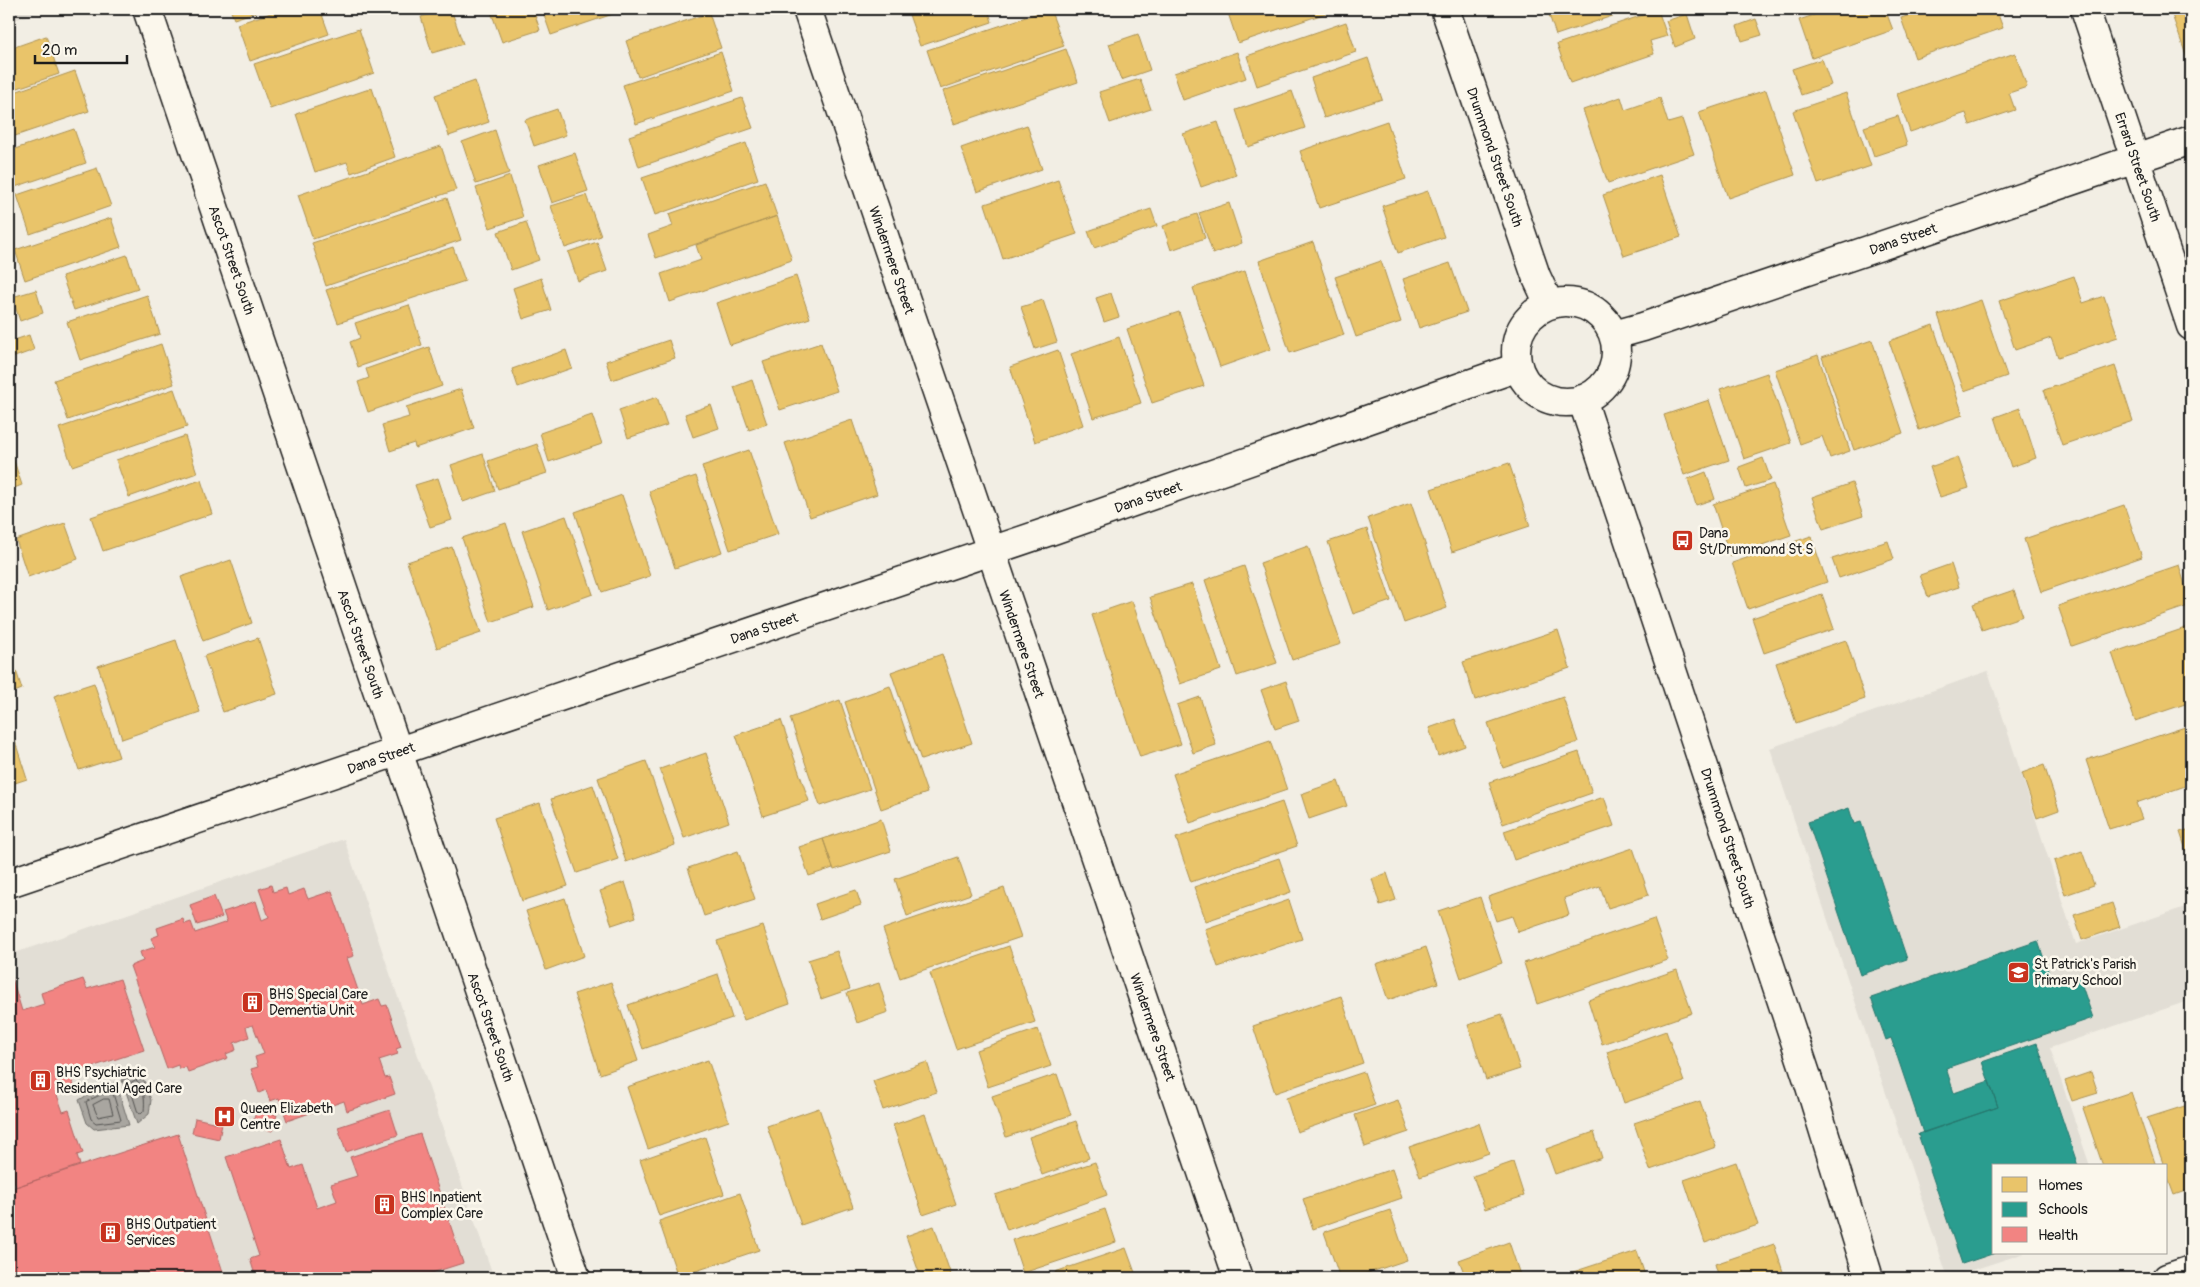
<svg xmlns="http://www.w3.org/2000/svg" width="2200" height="1287" font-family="Pangolin,sans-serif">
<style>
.built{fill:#e2ded5}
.water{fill:#a9a6a0;stroke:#716f6b}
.homes{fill:#e9c46a;stroke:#ac9253}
.schools{fill:#2a9d8f;stroke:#26766c}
.health{fill:#f28482;stroke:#b26563}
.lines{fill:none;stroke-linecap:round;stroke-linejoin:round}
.shore{stroke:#545351;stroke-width:1}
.minor-casing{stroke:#1c1c1c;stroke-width:31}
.major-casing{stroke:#1c1c1c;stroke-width:31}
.minor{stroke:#fbf7ec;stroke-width:28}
.major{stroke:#fbf7ec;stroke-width:28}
.labels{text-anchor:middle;stroke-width:5;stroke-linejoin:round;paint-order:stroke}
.street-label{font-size:14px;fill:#1c1c1c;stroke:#fbf7ec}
.poi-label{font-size:14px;fill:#1c1c1c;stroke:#fbf7ec;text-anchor:start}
</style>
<rect width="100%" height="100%" fill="#f2eee4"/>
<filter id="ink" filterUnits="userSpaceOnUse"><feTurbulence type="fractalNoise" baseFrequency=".02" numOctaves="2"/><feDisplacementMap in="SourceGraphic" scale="10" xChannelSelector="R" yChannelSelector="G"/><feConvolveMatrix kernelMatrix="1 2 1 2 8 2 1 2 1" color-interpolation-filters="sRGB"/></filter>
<g filter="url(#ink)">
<path class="built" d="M9,9H46L9,22Z
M1988,671L2076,944L2191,905V1000L2050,1048L2090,1166H1994V1253H2025L1948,1278L1770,748Z
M344,839L494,1278H9V955Z"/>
<path class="water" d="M136,1074L143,1078L151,1100L149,1114L137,1124L122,1080Z
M116,1082L129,1125L94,1129L87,1123L79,1100L100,1088Z"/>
<path class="homes" d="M230,9H265L234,19Z
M283,9H320L329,34L250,61L237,24Z
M446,9H451L463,44L432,53L421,17Z
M490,9H533L540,30L502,42Z
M542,9H611L613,14L551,35Z
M907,9H988L992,22L920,46Z
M1050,9L1064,46L940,89L927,50Z
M1231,9H1338L1238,43L1227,10Z
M1547,9H1633L1556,35Z
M1832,9H1885L1893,30L1812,58L1799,20Z
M1928,9H1996L2003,28L1915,58L1901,18Z
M2170,9H2191V66L2190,67Z
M1658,10L1667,36L1650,41L1654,54L1570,83L1557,44Z
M709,13L721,48L638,77L626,41Z
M1687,14L1695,39L1675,47L1666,21Z
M1756,19L1762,35L1742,41L1737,26Z
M1346,22L1356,52L1257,86L1247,56Z
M359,29L374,73L270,109L254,64Z
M1138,34L1150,70L1121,80L1109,44Z
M46,36L59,74L9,91V49Z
M1066,49L1078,82L954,124L943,91Z
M721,52L734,91L636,124L623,85Z
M1237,52L1246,78L1183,100L1174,73Z
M2015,53L2027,87L2009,93L2015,110L1970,125L1966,113L1910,132L1897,94Z
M1368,58L1382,99L1324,118L1311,78Z
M1822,59L1831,85L1801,95L1792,69Z
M75,71L89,111L9,138V94Z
M1140,79L1151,109L1110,123L1099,92Z
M475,81L489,122L449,136L435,95Z
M372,88L395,157L351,173L347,162L315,172L296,114Z
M1766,90L1795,175L1728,198L1699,112Z
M1292,91L1305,128L1248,147L1236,110Z
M1846,93L1871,166L1818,184L1793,111Z
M1621,97L1625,110L1660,98L1668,123L1682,119L1694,154L1608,183L1583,110Z
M742,98L753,128L639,167L629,136Z
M557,109L566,135L534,146L525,120Z
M1898,116L1907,145L1874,156L1864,127Z
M1387,121L1406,179L1319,208L1300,151Z
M1218,122L1236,175L1201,187L1183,134Z
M1027,125L1042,169L977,192L961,148Z
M74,129L86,163L9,189V151Z
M495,130L509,173L476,184L462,142Z
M746,143L758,179L655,215L642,178Z
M441,146L456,190L313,239L298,195Z
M575,153L588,191L552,203L539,165Z
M97,168L111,206L30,234L17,195Z
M1660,175L1681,237L1624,256L1603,195Z
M510,176L523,217L490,228L476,188Z
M1058,180L1077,234L1003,259L985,204Z
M765,181L777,216L656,258L648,235L673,226L669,214Z
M1428,191L1444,237L1398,253L1382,206Z
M586,195L601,236L565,248L551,206Z
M447,198L461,240L326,286L312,243Z
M1229,203L1242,243L1213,254L1199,213Z
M1151,209L1157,226L1094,248L1088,231Z
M1197,214L1205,238L1171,250L1163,226Z
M777,216L792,260L670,302L661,274L701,260L696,245Z
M111,218L121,247L25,280L15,250Z
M526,222L539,260L511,270L498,232Z
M597,242L607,271L578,281L568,252Z
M1313,242L1344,335L1290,353L1259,261Z
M453,247L465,281L338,323L326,290Z
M127,255L138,289L74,310L62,276Z
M1381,261L1401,322L1356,337L1335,277Z
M1450,263L1467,312L1419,328L1403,279Z
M1245,271L1271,349L1220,367L1193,288Z
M796,276L810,318L730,345L716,303Z
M2074,276L2083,303L2104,296L2118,337L2058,357L2051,338L2015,350L1999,301Z
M541,278L551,310L523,319L513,288Z
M36,290L43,313L20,321L12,297Z
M1111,293L1119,317L1104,322L1096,298Z
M147,295L160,334L80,360L67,322Z
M1043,300L1057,342L1035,349L1021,307Z
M1981,300L2007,376L1964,391L1938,315Z
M409,305L422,345L358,367L350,342L360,338L355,323Z
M1179,312L1204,386L1152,403L1127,329Z
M1933,325L1963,415L1919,430L1889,341Z
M29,335L34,350L9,359V342Z
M1119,337L1141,403L1093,418L1071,354Z
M669,340L675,358L612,380L606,361Z
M1872,340L1903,433L1854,450L1822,357Z
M821,343L837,391L780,410L763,362Z
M161,344L174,384L68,420L54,380Z
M429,347L442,386L368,412L358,382L369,378L366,369Z
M566,350L572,368L518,387L512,369Z
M1058,350L1083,425L1035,442L1010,367Z
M1818,355L1850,451L1830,458L1822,436L1800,444L1775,370Z
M2115,366L2133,421L2062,445L2044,390Z
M1767,373L1791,443L1744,459L1720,389Z
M752,380L767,424L749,430L734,387Z
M174,389L187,427L72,466L59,428Z
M461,389L474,428L415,448L414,443L390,451L382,425L409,417L406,407Z
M657,397L667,425L628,438L619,410Z
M1709,400L1729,460L1684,475L1664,415Z
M711,405L719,428L693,437L685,414Z
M2020,408L2036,458L2011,467L1995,417Z
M592,415L602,444L549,462L540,433Z
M852,420L877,494L810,517L785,443Z
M185,436L197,473L129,497L116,460Z
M537,444L547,473L498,489L488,461Z
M749,450L778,534L730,550L702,466Z
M11,452L22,485L9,490V453Z
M483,454L495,491L463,502L451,465Z
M1958,457L1969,488L1940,497L1930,467Z
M1763,458L1771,480L1746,488L1739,467Z
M1509,463L1530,526L1452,552L1431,489Z
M1706,472L1715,499L1696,505L1688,479Z
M696,476L722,552L675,568L649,491Z
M438,478L452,520L430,527L415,485Z
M201,480L212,514L103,551L91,517Z
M1852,483L1863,516L1823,529L1812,497Z
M1773,484L1791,535L1730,556L1713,504Z
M622,495L650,576L602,592L575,512Z
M1411,503L1447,608L1404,623L1368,518Z
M2124,505L2142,557L2041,592L2024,539Z
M566,516L593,594L548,610L522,531Z
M65,523L78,559L28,577L16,540Z
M506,523L534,607L491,622L462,538Z
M1367,529L1391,601L1353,614L1328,542Z
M1811,536L1827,582L1748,609L1732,563Z
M1888,541L1894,559L1839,578L1832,559Z
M1308,546L1341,644L1292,660L1260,563Z
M452,547L481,633L437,648L407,562Z
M231,560L252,623L203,641L181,577Z
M1951,564L1959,587L1928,597L1920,575Z
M2179,565L2191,605L2072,646L2058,606Z
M1244,566L1277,663L1237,676L1205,580Z
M1192,584L1221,670L1180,684L1150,597Z
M2014,590L2023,616L1982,630L1973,604Z
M1822,594L1834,629L1764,653L1752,618Z
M1132,601L1181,744L1140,757L1092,615Z
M2188,627L2191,638V702L2135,721L2112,653Z
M1558,630L1570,668L1475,700L1463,662Z
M258,638L277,694L223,712L204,656Z
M176,640L200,712L122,739L98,666Z
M1846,640L1865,699L1796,723L1776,663Z
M9,649L22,689L9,694Z
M942,654L972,743L921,760L891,672Z
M1286,681L1299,721L1275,729L1261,690Z
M94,683L119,757L79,770L54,696Z
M890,686L927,793L881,809L845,702Z
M1200,697L1216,745L1193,753L1177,705Z
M1563,697L1578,742L1503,768L1488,723Z
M840,700L870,789L820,806L790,718Z
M1455,719L1465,746L1438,756L1429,728Z
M781,720L809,801L763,816L736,735Z
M2191,725V784L2136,803L2142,819L2109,829L2086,760Z
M12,732L27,779L9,785V733Z
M1270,741L1287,790L1190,823L1173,774Z
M1579,752L1592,793L1503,824L1489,782Z
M706,753L729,822L684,838L660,769Z
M646,761L675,845L626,862L598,778Z
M2044,765L2059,810L2037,818L2022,773Z
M1338,781L1347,806L1309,819L1301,794Z
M593,785L618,859L577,873L551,799Z
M1604,797L1614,826L1514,860L1504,831Z
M1282,802L1297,846L1191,882L1176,838Z
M540,803L568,886L522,901L494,818Z
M881,819L891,851L834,870L823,839Z
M2191,829V865L2180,832Z
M823,839L833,868L809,876L799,847Z
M1633,848L1649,895L1608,908L1600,886L1564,898L1569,915L1518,932L1512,916L1496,921L1488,897Z
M738,851L755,899L704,916L688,868Z
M2082,851L2094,885L2065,895L2054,861Z
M958,857L971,894L907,916L895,879Z
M1279,858L1291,892L1206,921L1194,887Z
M1387,873L1396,900L1380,905L1372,879Z
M625,882L636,917L612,925L600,891Z
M1004,888L1021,937L900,978L883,929Z
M856,890L861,905L820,919L815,904Z
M1480,897L1502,963L1461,978L1438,911Z
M565,898L584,956L546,970L526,911Z
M1289,900L1302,939L1218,967L1205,929Z
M2112,903L2120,927L2082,940L2074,915Z
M1654,919L1668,960L1537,1004L1524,963Z
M763,926L790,1004L744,1020L717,941Z
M1009,946L1035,1022L956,1049L930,973Z
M1426,947L1438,983L1388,1000L1376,964Z
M837,951L850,989L821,999L808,960Z
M1677,970L1692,1013L1602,1044L1588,1000Z
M718,974L732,1018L643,1049L628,1005Z
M611,982L638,1061L600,1074L574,994Z
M879,983L888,1012L857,1023L847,993Z
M1341,996L1363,1063L1275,1093L1253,1026Z
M1502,1014L1520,1069L1486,1080L1468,1025Z
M1038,1029L1051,1066L988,1087L976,1050Z
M1666,1031L1684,1082L1624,1103L1607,1052Z
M708,1060L729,1121L648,1149L627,1087Z
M927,1062L937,1092L883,1110L873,1081Z
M1364,1072L1375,1105L1297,1132L1286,1098Z
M2091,1072L2098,1093L2072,1101L2065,1081Z
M1057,1074L1071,1115L1006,1137L992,1096Z
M2131,1092L2156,1166H2103L2083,1108Z
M1398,1100L1409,1132L1365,1147L1355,1115Z
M1700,1101L1716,1147L1650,1170L1634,1123Z
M2191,1104V1189L2174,1195L2166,1173V1166H2164L2147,1118Z
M819,1108L853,1207L801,1225L767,1126Z
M925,1114L956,1204L923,1215L893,1125Z
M1076,1121L1089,1158L1042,1175L1029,1137Z
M1479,1123L1489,1153L1420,1177L1409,1147Z
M1594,1132L1602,1158L1555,1174L1546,1149Z
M705,1137L724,1194L659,1216L640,1160Z
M1095,1162L1107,1195L1007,1230L995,1195Z
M1513,1162L1524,1196L1485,1209L1473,1176Z
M1736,1162L1758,1225L1705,1243L1684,1180Z
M1392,1169L1402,1198L1313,1229L1303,1199Z
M740,1193L759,1250L678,1277L659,1221Z
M1105,1209L1116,1242L1023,1273L1012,1240Z
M1390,1210L1407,1260L1353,1278H1340L1324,1232Z
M934,1226L952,1278H921L906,1236Z
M1509,1242L1521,1278H1466L1459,1260Z
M1774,1244L1785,1278H1719L1715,1264Z
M1126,1248L1137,1278H1057L1055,1272Z
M1637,1251L1646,1278H1568L1567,1274Z"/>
<path class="schools" d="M1849,808L1854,824L1861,822L1907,959L1860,975L1808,822Z
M2038,941L2052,983L2078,974L2093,1018L1946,1068L1954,1093L1989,1081L1998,1107L1923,1133L1891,1038L1886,1040L1871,998Z
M2037,1043L2078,1166H1994L1995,1253L1962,1264L1918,1134L1998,1107L1982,1062Z"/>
<path class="health" d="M271,885L273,892L286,888L288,895L304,889L308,899L332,891L354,956L347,958L363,1005L379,999L382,1006L387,1005L401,1047L396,1049L398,1054L379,1060L385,1078L389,1077L395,1094L347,1111L344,1101L287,1121L279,1098L270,1101L266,1090L259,1093L251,1069L258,1067L255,1057L264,1054L253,1025L246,1027L249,1037L234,1043L236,1050L226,1054L228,1058L188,1072L186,1067L179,1069L178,1065L167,1069L130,966L143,961L140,952L155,947L151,938L159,935L157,928L183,919L185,924L191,922L195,933L227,922L223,912L256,901L262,920L269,917L259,889Z
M214,896L222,917L197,925L190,905Z
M11,975L22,1011L44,1004L41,993L83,979L87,989L120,979L144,1050L70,1074L74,1086L56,1092L63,1112L69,1110L83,1153L77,1155L80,1165L16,1187L13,1176L9,1178V976Z
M257,1109L277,1115L272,1131L252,1125Z
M390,1110L398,1135L346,1152L338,1127Z
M195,1118L222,1124L219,1139L192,1133Z
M178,1134L225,1278H70L69,1276L61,1278H9V1189Z
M420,1134L463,1263L416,1278H256L250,1259L259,1256L226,1157L281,1139L291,1169L303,1165L317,1208L337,1201L331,1184L357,1176L350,1157Z"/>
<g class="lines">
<path class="shore" d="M136,1080C145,1086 145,1102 144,1111L141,1114L138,1113L129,1084Z
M112,1090L121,1120L96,1123L91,1119L86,1102Z
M104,1099H109L113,1114L98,1117L93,1105Z"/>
<defs>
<path id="minor" d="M147,9L576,1278
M807,9L1238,1278
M2085,9L2191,326
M1614,335L1643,327L2191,140
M9,883L1053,530L1518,367"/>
<path id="major" d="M1445,9L1536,276L1549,304
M1516 352a50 50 0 1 1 100 0a50 50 0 1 1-100 0Z
M1582,399L1809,1083L1869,1278
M2167,1278L2191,1270"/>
</defs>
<use href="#minor" class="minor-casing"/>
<use href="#major" class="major-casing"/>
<use href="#minor" class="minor"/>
<use href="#major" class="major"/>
</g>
</g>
<defs>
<symbol id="bus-square" viewBox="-11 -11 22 22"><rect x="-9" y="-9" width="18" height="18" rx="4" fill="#c8321e" stroke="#fbf7ec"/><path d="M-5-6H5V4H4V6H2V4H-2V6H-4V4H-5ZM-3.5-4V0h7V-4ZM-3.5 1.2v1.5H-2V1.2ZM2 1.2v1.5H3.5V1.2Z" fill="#fff"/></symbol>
<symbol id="school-square" viewBox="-11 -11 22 22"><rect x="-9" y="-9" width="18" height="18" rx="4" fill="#c8321e" stroke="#fbf7ec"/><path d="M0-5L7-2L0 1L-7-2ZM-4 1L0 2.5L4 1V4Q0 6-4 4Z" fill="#fff"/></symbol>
<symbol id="building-square" viewBox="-11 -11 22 22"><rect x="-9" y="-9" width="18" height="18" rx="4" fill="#c8321e" stroke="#fbf7ec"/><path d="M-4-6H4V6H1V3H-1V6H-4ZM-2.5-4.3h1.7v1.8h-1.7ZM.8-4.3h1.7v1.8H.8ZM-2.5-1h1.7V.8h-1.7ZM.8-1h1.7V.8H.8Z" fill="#fff"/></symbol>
<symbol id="hospital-square" viewBox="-11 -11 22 22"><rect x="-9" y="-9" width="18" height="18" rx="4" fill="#c8321e" stroke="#fbf7ec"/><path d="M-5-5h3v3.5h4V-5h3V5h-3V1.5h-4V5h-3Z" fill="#fff"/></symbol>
</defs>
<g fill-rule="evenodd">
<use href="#bus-square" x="1670" y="528" width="25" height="25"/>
<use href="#school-square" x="2006" y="960" width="25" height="25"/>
<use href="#building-square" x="240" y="990" width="25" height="25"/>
<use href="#building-square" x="28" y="1068" width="25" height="25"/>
<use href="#hospital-square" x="212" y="1104" width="25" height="25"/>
<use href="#building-square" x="372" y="1192" width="25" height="25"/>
<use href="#building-square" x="98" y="1220" width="25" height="25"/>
</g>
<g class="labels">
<g class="street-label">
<text transform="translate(1495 157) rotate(71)" y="5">Drummond Street South</text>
<text transform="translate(2138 167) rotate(71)" y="5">Errard Street South</text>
<text transform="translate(1903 239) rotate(-19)" y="5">Dana Street</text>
<text transform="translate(232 260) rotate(71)" y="5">Ascot Street South</text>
<text transform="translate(892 260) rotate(71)" y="5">Windermere Street</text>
<text transform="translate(1148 497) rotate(-19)" y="5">Dana Street</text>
<text transform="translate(764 628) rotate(-19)" y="5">Dana Street</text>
<text transform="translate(361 644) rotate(71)" y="5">Ascot Street South</text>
<text transform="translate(1022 644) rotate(71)" y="5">Windermere Street</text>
<text transform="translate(381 758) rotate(-19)" y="5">Dana Street</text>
<text transform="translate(1728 838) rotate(72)" y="5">Drummond Street South</text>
<text transform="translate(491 1027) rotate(71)" y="5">Ascot Street South</text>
<text transform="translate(1153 1027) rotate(71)" y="5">Windermere Street</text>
</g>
<g class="poi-label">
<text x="1699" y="538">Dana<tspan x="1699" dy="16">St/Drummond St S</tspan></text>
<text x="2034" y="969">St Patrick's Parish<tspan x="2034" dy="16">Primary School</tspan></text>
<text x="269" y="999">BHS Special Care<tspan x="269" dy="16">Dementia Unit</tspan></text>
<text x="56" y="1077">BHS Psychiatric<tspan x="56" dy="16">Residential Aged Care</tspan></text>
<text x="240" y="1113">Queen Elizabeth<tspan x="240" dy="16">Centre</tspan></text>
<text x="401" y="1202">BHS Inpatient<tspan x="401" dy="16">Complex Care</tspan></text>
<text x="126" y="1229">BHS Outpatient<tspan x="126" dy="16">Services</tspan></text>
</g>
</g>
<rect width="2200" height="1287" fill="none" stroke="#fbf7ec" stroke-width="30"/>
<rect x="15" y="15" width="2170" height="1257" fill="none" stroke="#1c1c1c" stroke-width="2" filter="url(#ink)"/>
<rect x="1992" y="1164" width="175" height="90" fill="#fbf7ec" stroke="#a29f99"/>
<rect x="2002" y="1177" width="25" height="15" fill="#e9c46a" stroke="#a29f99"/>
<text x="2038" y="1190" font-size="15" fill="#1c1c1c">Homes</text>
<rect x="2002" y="1202" width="25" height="15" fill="#2a9d8f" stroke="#a29f99"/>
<text x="2038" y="1214" font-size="15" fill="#1c1c1c">Schools</text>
<rect x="2002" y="1227" width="25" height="15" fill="#f28482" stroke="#a29f99"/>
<text x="2038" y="1240" font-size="15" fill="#1c1c1c">Health</text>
<path d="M35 55v8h92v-8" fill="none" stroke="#1c1c1c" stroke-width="2.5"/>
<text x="42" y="55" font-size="15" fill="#1c1c1c" stroke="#fbf7ec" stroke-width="4" paint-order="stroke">20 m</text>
</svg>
